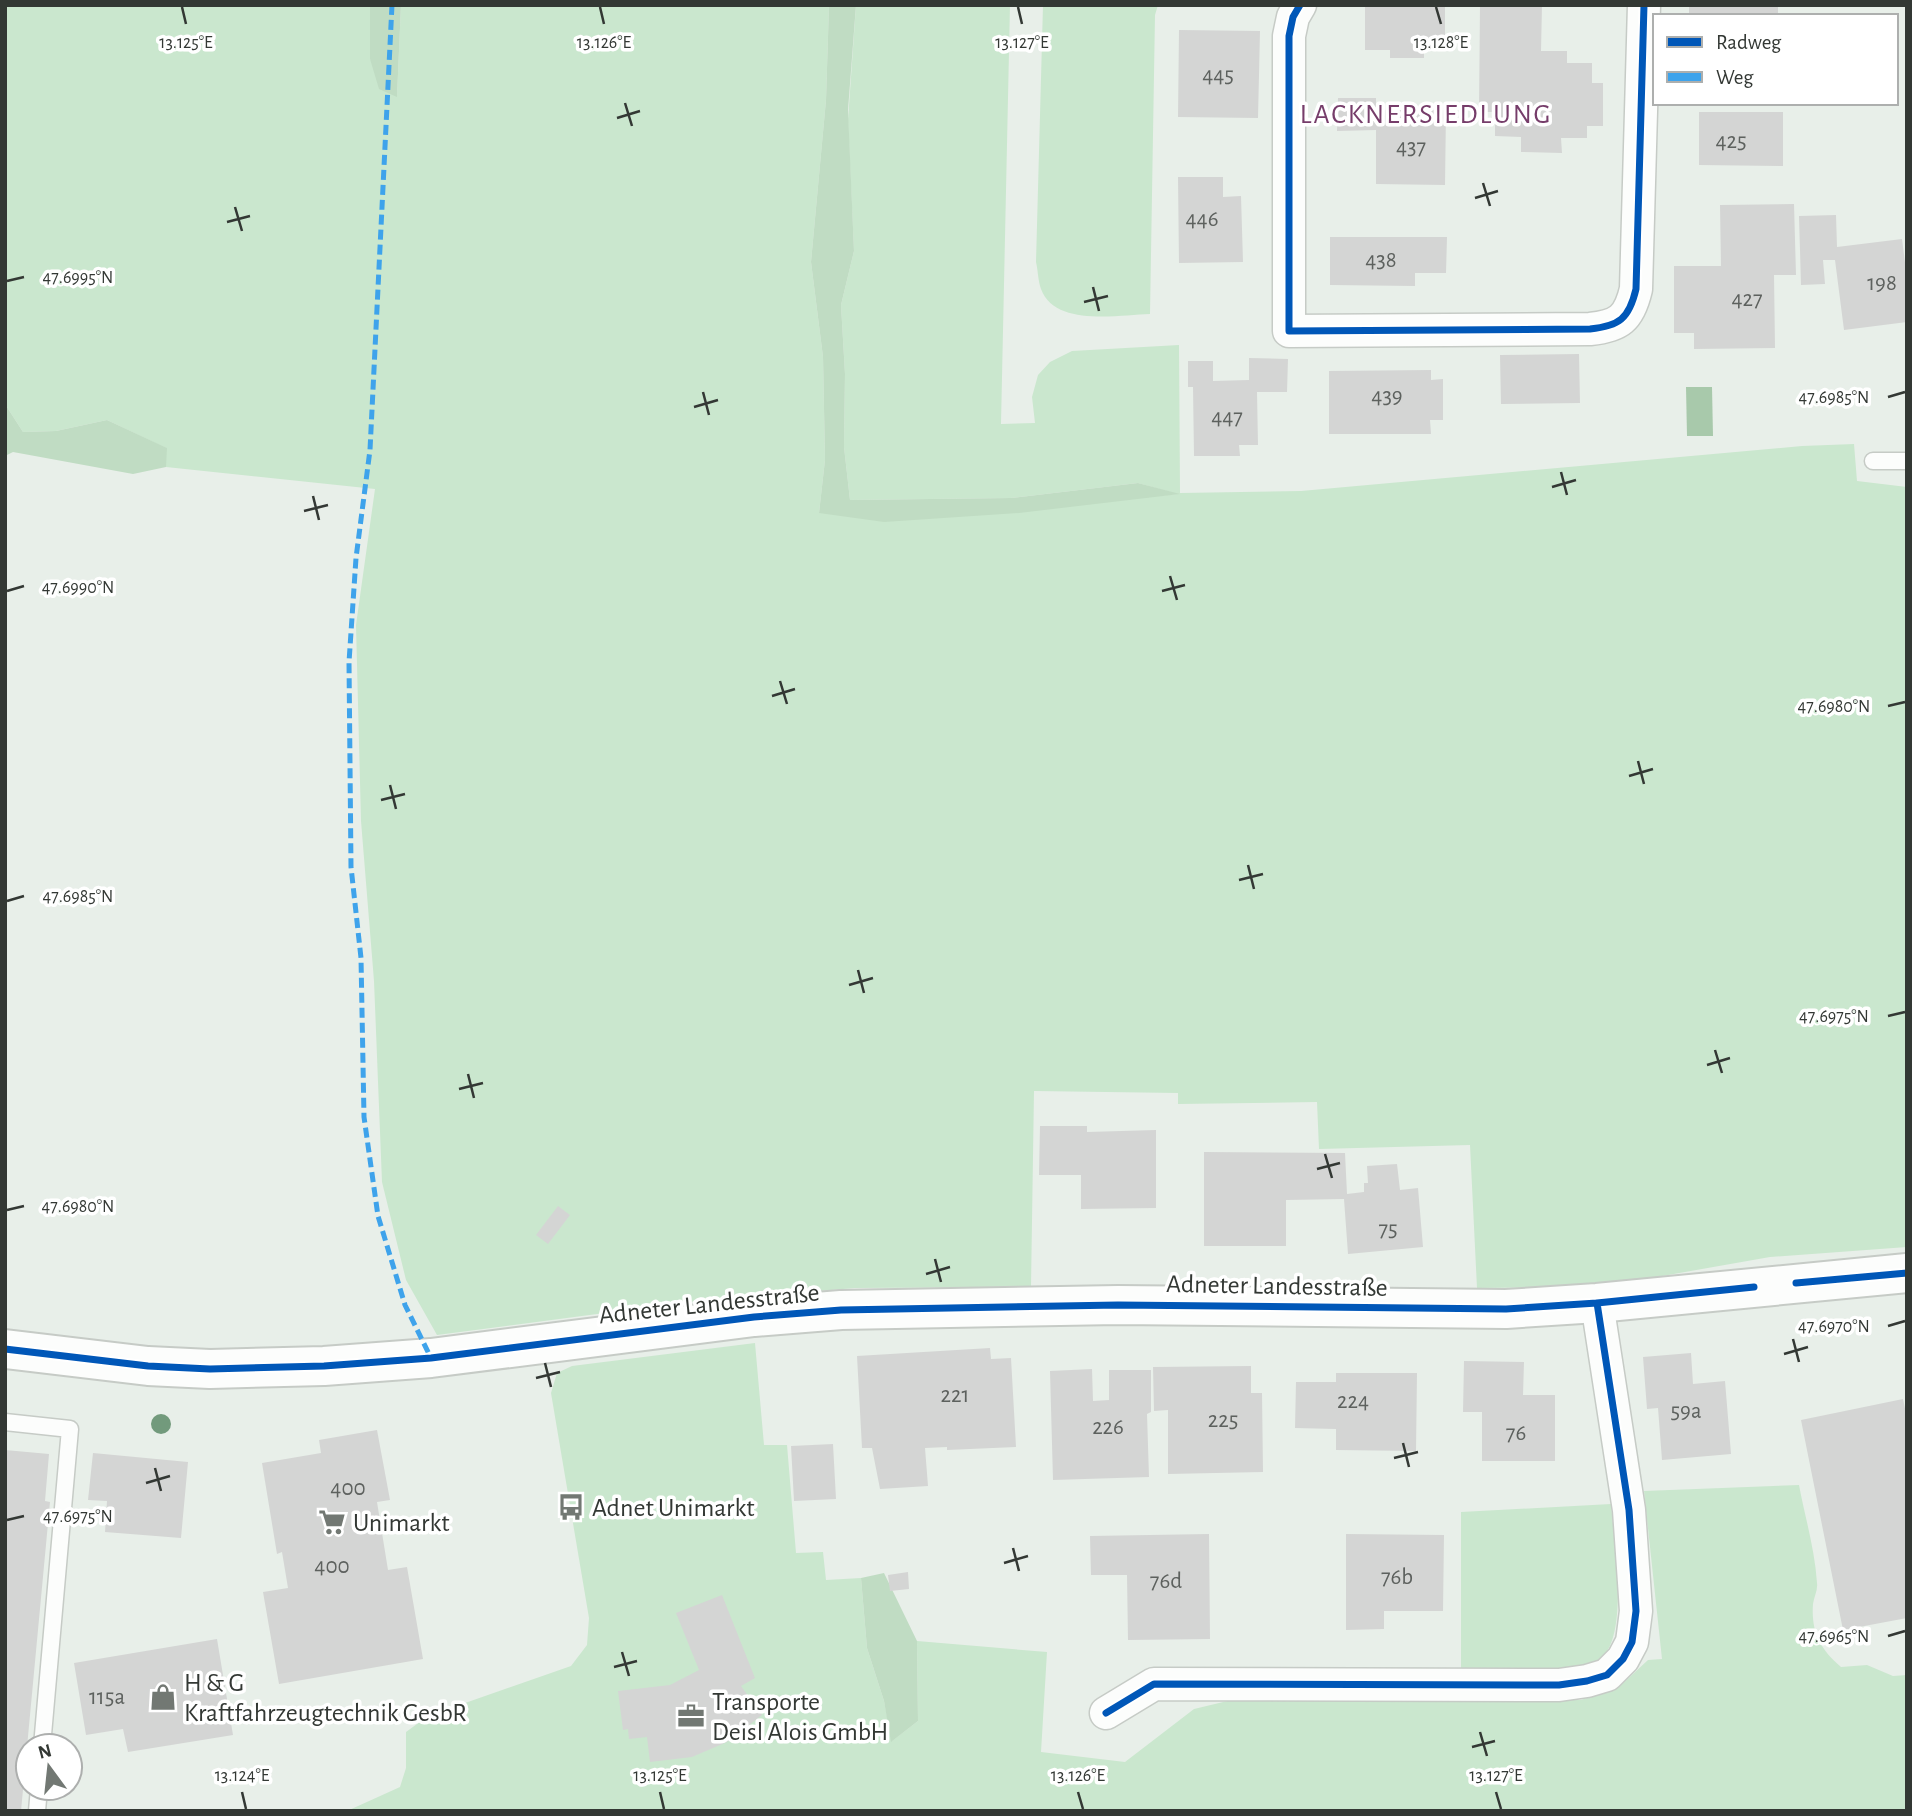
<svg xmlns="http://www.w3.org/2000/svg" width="1912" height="1816" font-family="'Alegreya Sans',sans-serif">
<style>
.green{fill:#cae7ce}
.forest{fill:#c0dcc3}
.water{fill:#a8c9ab}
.building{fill:#d4d5d4}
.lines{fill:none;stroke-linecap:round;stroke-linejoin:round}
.service-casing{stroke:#c6cbc6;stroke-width:19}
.minor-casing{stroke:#c6cbc6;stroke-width:35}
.tertiary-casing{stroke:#c6cbc6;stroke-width:42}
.service{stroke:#fcfdfc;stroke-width:16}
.minor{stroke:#fcfdfc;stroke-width:32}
.tertiary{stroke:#fcfdfc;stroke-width:38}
.quiet{stroke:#3ea3eb;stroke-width:5;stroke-dasharray:10 5;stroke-linecap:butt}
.cycleway-casing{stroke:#fff;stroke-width:11}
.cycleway{stroke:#0057b8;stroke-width:7}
.tree{fill:#729a7c}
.ticks{fill:none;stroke:#333834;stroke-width:2.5}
.labels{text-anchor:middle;stroke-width:7;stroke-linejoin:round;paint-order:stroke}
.number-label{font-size:23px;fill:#5d615e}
.street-label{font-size:26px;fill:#333834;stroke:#fff}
.poi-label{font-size:26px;fill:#333834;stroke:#fff;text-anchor:start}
.neighbourhood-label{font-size:28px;letter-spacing:2px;fill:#763d6a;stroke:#fff}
.ticks-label{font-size:18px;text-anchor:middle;fill:#333834;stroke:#fff;stroke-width:7;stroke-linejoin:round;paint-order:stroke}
</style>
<rect width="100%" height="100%" fill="#e8efe9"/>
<path class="green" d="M5,5H370V59L397,96L401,5H829L826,100L811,262L823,357L825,460L819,513L1106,501L1177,494L1138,483L1011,498L850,500L844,447L845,374L841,305L854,251L848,120L856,5H1010L1001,424L1035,423L1032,397L1038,375L1050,362L1072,351L1179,345L1180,493L1301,491L1802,446L1854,444L1857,481L1907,487V1247L1770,1257L1600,1287L1477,1288L1470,1145L1319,1149L1317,1102L1178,1104V1093L1034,1091L1031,1287L855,1288L688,1302L437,1335L406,1280L382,1182L374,981L361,821L356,625L375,489L166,467V448L107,420L56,431L23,432L5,404Z
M1043,5H1158L1155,15L1150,314C1118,315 1055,327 1041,289C1038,281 1038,270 1036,262Z
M755,1343L764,1445H787L796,1553L823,1552L826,1580L861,1578L867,1648L884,1701L892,1741L918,1721L917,1641L1047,1652L1041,1752L1125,1762L1194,1709L1240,1698L1581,1700L1619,1687L1648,1660L1662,1659L1644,1491L1799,1485C1805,1517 1815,1550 1817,1583C1818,1590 1814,1597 1813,1604C1811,1632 1820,1649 1841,1667L1867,1665L1893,1676L1907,1675V1811H347L400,1787L406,1768V1732L428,1716L571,1666L587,1645L589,1618L551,1393L557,1373L572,1366Z
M1611,1504C1614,1539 1629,1633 1602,1657C1594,1664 1581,1667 1572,1669L1461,1668V1512Z"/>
<path class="forest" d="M370,5H401L397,97L379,89L370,59Z
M829,5H856L848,110L854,251L841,305L845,374L844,447L850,500L1011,498L1138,483L1180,494L1019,513L884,522L819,513L825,460L823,357L811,262L826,100Z
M5,404L23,432L56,431L107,420L167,448L166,467L133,474L13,452L5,456Z
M884,1573L917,1641L918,1721L891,1742L884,1701L867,1648L861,1578Z"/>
<path class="water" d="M1686,387H1712L1713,436H1687Z"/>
<path class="building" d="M1365,5H1445V49H1424V58H1390V50H1365Z
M1480,5H1542L1541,51H1567V63H1592V83H1603V126H1587V138H1561L1562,153L1521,152V137L1495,136V112H1479Z
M1713,5L1778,6V16H1689V6Z
M1179,30L1260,31L1258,118L1178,117Z
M1338,98H1376V110H1446L1445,185L1376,184V130L1337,131Z
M1699,112H1783V166L1699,165Z
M1178,177H1223V197L1241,196L1243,262L1179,263Z
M1794,204L1796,275H1774L1775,348L1694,349V333H1674V266H1721L1720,205Z
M1836,215L1837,247L1902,239L1907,278V322L1844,330L1835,260H1823L1825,284L1801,285L1799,216Z
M1330,237H1447L1446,273H1415V286L1330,285Z
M1579,354L1580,403L1501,404L1500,355Z
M1249,358L1288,359L1287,392H1257L1258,445H1239L1240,456H1194L1193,387H1188V361H1213V381L1249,380Z
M1431,370V380L1443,379V420H1430L1431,434H1329V371Z
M1040,1126H1087V1132L1156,1130V1208L1081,1209V1175H1039Z
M1204,1152L1345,1153L1347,1194L1364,1192V1183H1368L1367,1166L1397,1164L1400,1190L1418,1188L1423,1247L1348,1254L1344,1199L1286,1200V1246H1204Z
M558,1206L570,1215L548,1244L536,1235Z
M990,1348L991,1359L1011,1358L1016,1447L947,1450V1447L925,1448L928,1486L880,1489L872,1448H862L857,1356Z
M1691,1353L1693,1384L1725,1381L1731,1454L1662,1460L1658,1408L1647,1409L1643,1357Z
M1464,1361L1524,1362L1523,1395H1555V1461H1482V1412H1463Z
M1251,1366V1393H1262L1263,1472L1168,1474V1410L1154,1411L1153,1367Z
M1092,1369L1093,1401L1109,1400V1370H1151V1412L1147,1414L1149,1477L1053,1480L1050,1371Z
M1336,1373H1417L1416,1451L1336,1450V1429L1295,1428L1296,1382H1336Z
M1903,1399L1907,1418V1618L1843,1630L1801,1420Z
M377,1430L390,1500L377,1502L388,1570L407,1567L423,1659L279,1684L263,1592L288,1588L282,1552L277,1554L262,1463L321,1453L319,1440Z
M833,1444L836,1499L794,1501L791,1446Z
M5,1450L49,1454L45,1501L50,1502L21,1811H5Z
M93,1453L188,1462L181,1538L105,1532L107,1501L88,1500Z
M1209,1534L1210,1639L1128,1640L1127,1575H1091L1090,1536Z
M1346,1534L1444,1535L1443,1611H1384V1629L1346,1630Z
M908,1572L909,1589L890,1591L888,1575Z
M722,1595L755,1678L741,1686L762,1715L727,1742L692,1757L650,1762L647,1737L629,1739L628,1729L623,1730L618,1691L670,1685L699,1670L676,1613Z
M217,1639L233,1735L128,1752L123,1729L86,1735L74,1663Z"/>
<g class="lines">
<defs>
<path id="service" d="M1873,461H1907
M5,1422L70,1429L42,1746
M37,1811L39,1788"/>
<path id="minor" d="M1300,5L1293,17L1289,36V331L1590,329C1619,326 1629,319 1636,289L1644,5
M1106,1713L1154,1684L1559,1685L1587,1681L1607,1675L1623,1659L1632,1642L1636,1611L1629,1510L1597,1303"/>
<path id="tertiary" d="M5,1349L148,1366L210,1369L324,1366L431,1358L754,1317L841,1310L1118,1305L1506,1309L1597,1303L1907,1273"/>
</defs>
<use href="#service" class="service-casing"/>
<use href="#minor" class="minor-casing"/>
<use href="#tertiary" class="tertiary-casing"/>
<use href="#service" class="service"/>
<use href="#minor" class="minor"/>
<use href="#tertiary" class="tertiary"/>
<path class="quiet" d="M392,5L370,450L356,558L349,662L351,867L361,958L364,1117L378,1216L405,1305L431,1358"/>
<defs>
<path id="cycleway" d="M1300,5L1293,17L1289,36V331L1590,329C1619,326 1629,319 1636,289L1644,5
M1796,1283L1907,1273
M5,1349L148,1366L210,1369L324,1366L431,1358L754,1317L841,1310L1118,1305L1506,1309L1597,1303L1754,1287
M1106,1713L1154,1684L1559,1685L1587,1681L1607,1675L1623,1659L1632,1642L1636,1611L1629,1510L1597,1303"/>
</defs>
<use href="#cycleway" class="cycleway-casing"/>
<use href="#cycleway" class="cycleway"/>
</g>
<circle class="tree" cx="161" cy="1424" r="10"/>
<path class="ticks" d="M182,7L186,24M600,7L604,24M1018,7L1022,24M1436,7L1441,24M625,103L632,126M617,118L640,111M1483,183L1490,206M1475,198L1498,191M235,207L242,231M227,222L250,216M7,281L24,277M1093,287L1099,311M1084,302L1108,296M703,392L709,415M1888,397L1905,392M694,407L718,400M1561,472L1567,495M1552,487L1576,480M313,496L319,520M304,511L328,505M1170,576L1177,600M7,591L24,586M1162,591L1185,585M780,681L787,704M772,696L795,689M1888,706L1905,702M1638,761L1644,784M1629,776L1653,769M390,785L396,809M381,800L405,794M1248,865L1254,889M1239,880L1263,874M7,901L24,896M858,970L864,993M849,985L873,978M1888,1016L1905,1012M1715,1050L1722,1073M1707,1065L1730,1058M468,1074L474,1098M459,1089L483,1083M1325,1154L1332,1178M1317,1169L1340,1163M7,1210L24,1206M935,1259L941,1282M926,1274L950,1267M1888,1326L1905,1321M1793,1339L1799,1362M1784,1354L1808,1347M545,1363L551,1387M536,1378L560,1372M1403,1443L1409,1467M1394,1458L1418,1452M155,1468L161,1491M146,1483L170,1476M7,1520L24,1516M1013,1548L1019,1571M1004,1563L1028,1556M1888,1636L1905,1631M622,1652L629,1676M614,1667L637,1661M1480,1732L1487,1756M1472,1747L1495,1741M242,1792L246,1809M660,1792L664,1809M1078,1792L1083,1809M1496,1792L1501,1809"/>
<defs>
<symbol id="bus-bare" viewBox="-9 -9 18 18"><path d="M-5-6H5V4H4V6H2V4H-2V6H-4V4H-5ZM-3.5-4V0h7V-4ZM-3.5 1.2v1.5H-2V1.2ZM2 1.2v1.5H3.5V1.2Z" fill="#727873" stroke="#fff" stroke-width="2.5" paint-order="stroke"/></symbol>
<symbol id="supermarket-bare" viewBox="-9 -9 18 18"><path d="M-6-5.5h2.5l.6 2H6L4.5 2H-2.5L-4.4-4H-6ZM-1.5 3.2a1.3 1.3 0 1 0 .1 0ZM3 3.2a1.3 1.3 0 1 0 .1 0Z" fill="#727873" stroke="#fff" stroke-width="2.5" paint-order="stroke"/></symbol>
<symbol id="shop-bare" viewBox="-9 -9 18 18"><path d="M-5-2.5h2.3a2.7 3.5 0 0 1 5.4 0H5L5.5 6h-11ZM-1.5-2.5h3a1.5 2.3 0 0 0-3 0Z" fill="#727873" stroke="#fff" stroke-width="2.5" paint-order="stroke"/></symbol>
<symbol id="office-bare" viewBox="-9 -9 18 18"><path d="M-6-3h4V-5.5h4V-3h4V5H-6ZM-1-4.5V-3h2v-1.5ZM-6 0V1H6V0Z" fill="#727873" stroke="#fff" stroke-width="2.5" paint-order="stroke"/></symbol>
</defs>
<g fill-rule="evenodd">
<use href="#bus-bare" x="552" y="1488" width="38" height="38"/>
<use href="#supermarket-bare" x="313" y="1503" width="38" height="38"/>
<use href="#shop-bare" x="144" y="1678" width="38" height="38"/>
<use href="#office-bare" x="672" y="1697" width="38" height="38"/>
</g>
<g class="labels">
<g class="number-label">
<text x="1218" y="82">445</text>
<text x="1731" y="148">425</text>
<text x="1411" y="154">437</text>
<text x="1202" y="226">446</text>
<text x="1381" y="267">438</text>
<text x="1882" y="290">198</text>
<text x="1747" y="306">427</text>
<text x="1387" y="403">439</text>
<text x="1227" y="424">447</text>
<text x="1388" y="1236">75</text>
<text x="955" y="1402">221</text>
<text x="1353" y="1408">224</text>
<text x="1686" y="1418">59a</text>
<text x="1223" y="1427">225</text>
<text x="1108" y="1434">226</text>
<text x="1516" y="1440">76</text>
<text x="348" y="1495">400</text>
<text x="332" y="1573">400</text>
<text x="1397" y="1584">76b</text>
<text x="1166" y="1588">76d</text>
<text x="107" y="1704">115a</text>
</g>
<g class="street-label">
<text transform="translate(1277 1285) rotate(1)" y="9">Adneter Landesstraße</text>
<text transform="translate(709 1303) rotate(-6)" y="9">Adneter Landesstraße</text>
</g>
<g class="poi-label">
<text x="592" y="1516">Adnet Unimarkt</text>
<text x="353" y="1531">Unimarkt</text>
<text x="184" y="1691">H &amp; G<tspan x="184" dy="30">Kraftfahrzeugtechnik GesbR</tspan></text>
<text x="712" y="1710">Transporte<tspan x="712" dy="30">Deisl Alois GmbH</tspan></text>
</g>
<g class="neighbourhood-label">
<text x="1426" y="123">LACKNERSIEDLUNG</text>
</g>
</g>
<g class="ticks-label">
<text x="1441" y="48">13.128°E</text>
<text x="186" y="48">13.125°E</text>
<text x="604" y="48">13.126°E</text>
<text x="1022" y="48">13.127°E</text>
<text x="78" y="283">47.6995°N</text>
<text x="1834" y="403">47.6985°N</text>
<text x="78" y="593">47.6990°N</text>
<text x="1834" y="712">47.6980°N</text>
<text x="78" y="902">47.6985°N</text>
<text x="1834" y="1022">47.6975°N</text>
<text x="78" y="1212">47.6980°N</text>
<text x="1834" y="1332">47.6970°N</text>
<text x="78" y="1522">47.6975°N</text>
<text x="1834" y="1642">47.6965°N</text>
<text x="242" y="1781">13.124°E</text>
<text x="660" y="1781">13.125°E</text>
<text x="1078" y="1781">13.126°E</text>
<text x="1496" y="1781">13.127°E</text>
</g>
<rect width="1912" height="1816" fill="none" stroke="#333834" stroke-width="14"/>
<rect x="1653" y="14" width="245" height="91" fill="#ffffff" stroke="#adafae" stroke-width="2"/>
<rect x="1667" y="37" width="35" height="10" fill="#0057b8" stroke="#adafae" stroke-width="2"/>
<text x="1716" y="49" font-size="21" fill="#333834">Radweg</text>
<rect x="1667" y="72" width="35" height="10" fill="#3ea3eb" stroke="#adafae" stroke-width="2"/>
<text x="1716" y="84" font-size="21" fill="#333834">Weg</text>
<g transform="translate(49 1767) rotate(345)"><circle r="33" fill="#ffffff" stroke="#adafae" stroke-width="2"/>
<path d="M0-5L12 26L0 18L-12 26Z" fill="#727873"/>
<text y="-10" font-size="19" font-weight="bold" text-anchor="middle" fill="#333834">N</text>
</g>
</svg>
